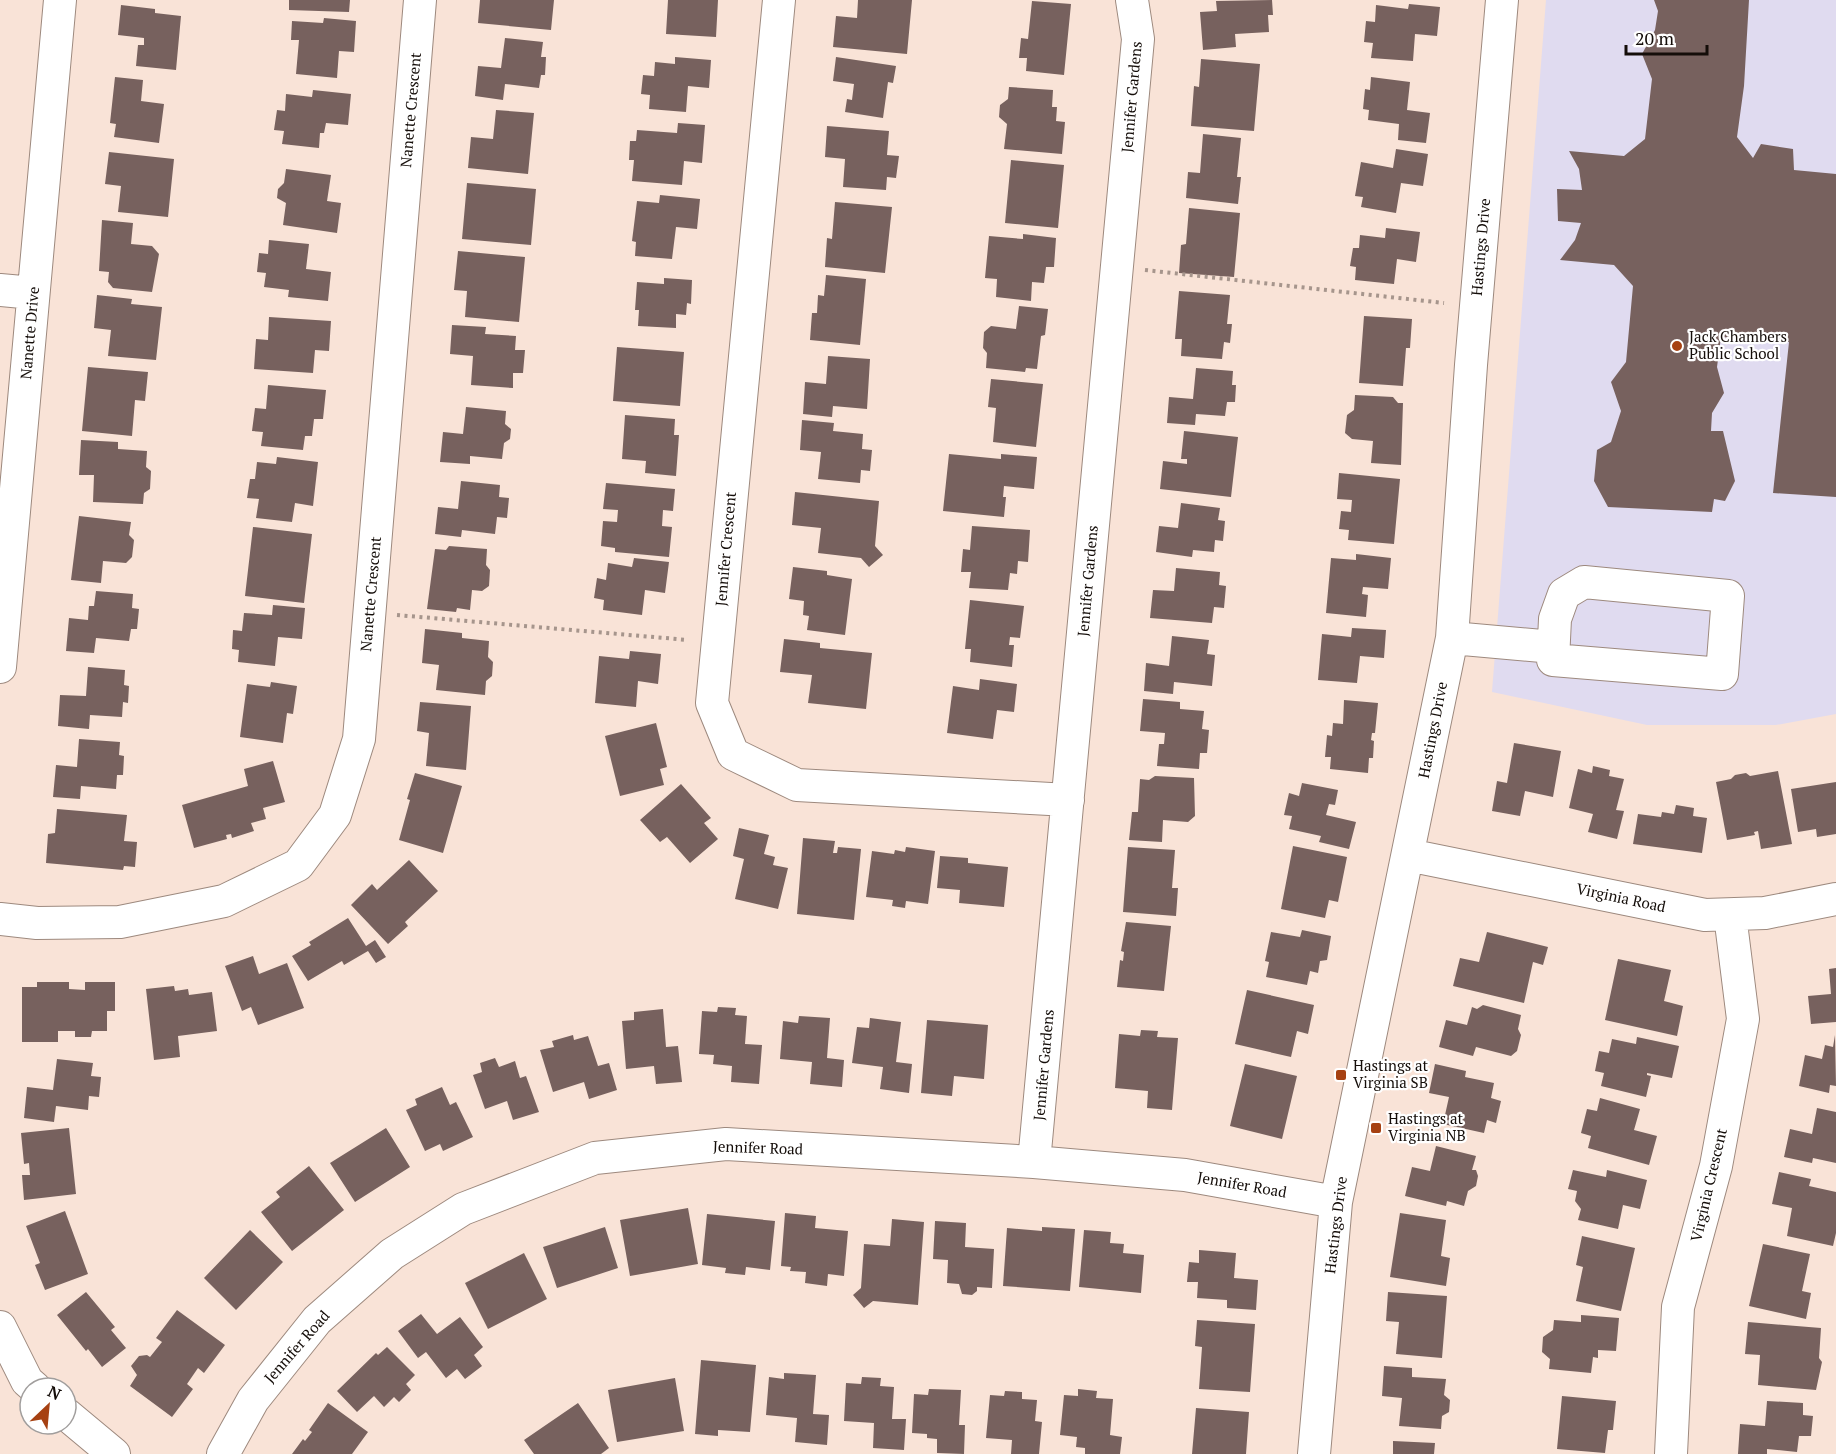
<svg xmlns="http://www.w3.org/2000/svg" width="1836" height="1454" font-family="'PT Serif',serif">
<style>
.education{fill:#e0dbf0}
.building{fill:#77615e}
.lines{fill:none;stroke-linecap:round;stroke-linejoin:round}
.minor-casing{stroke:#9d897e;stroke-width:34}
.path{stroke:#a6958c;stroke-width:4;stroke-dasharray:3 4.5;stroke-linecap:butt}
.minor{stroke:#fff;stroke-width:32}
.poi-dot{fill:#a64112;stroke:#fff;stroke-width:2}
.labels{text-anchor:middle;stroke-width:4.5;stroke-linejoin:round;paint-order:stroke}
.street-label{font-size:15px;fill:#140d09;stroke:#fff}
.poi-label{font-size:15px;fill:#140d09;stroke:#fff;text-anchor:start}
</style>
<rect width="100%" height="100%" fill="#f9e3d7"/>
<path class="education" d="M1546,0H1836V714L1776,725H1647L1492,692Z"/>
<path class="building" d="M289,0H350L349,12L289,10Z
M480,0H554L551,30L478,23Z
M668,0H718L716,37L666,34Z
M858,0H912L907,54L833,47L836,16L857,18Z
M1272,0L1273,15H1268L1269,32L1235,34L1236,47L1203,50L1200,12L1217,11L1216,1Z
M1654,0H1749L1744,86L1737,137L1753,158L1761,144L1793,149L1794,170L1836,174V497L1773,493L1789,342L1721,337L1717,367L1724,393L1712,413L1711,431H1723L1735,481L1725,501L1714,499L1712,512L1608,507L1594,481L1597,450L1611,442L1621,411L1611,382L1626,362L1633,286L1614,265L1560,260L1575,240L1581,223L1558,221L1557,189L1582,190L1579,169L1569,151L1624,156L1645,139L1652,79L1642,54L1655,30L1658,11Z
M1032,1L1071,4L1064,75L1026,71L1027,58H1019L1021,38L1028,39Z
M1409,4L1440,7L1437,36L1415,34L1413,61L1371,58L1373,43L1364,42L1366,21L1375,22L1376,5L1408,9Z
M121,5L155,9V13L181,16L176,70L136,66L138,45H144V38L118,35Z
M324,18L356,21L354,52L339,51L337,78L296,74L299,40H291L292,21L323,23Z
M505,38L543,42L541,57H546L545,75H541L539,88L505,84L503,100L475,96L478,66L501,68Z
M675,57L711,60L709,88L688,86L686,112L649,109L650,95L641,94L643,75L654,76L655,62L675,64Z
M836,57L896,66L893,83L888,82L883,118L845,112L847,99L852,100L854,84L833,81Z
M1201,59L1260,64L1254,131L1191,126L1194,86L1199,87Z
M115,77L143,80L141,101L164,104L159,143L114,137L116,124L110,123Z
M1371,77L1410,82L1407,110L1430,113L1426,143L1398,140L1399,124L1368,120L1369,110L1363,109L1365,89L1370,90Z
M1009,87L1053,90L1052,107H1057L1056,121L1065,122L1062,154L1004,149L1007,124L999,117L1000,105L1008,99Z
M313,90L351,94L348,125L326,123L324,133H320L319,148L282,144L284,131L274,130L277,110L285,111L286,94L312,97Z
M496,110L534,113L528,174L468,168L471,137L493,139Z
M678,123L705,125L702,163L684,161L682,185L632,181L634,160H629L630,141H636L637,130L677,133Z
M827,126L889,131L887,155L899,156L896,178L887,177L886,190L843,187L845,159L825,157Z
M1203,134L1241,138L1237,177H1241L1238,204L1186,198L1188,172L1200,173Z
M1396,149L1428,154L1423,186L1401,183L1396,213L1361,207L1363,197L1355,196L1361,162L1393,168Z
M109,152L174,159L168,217L118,212L121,186L105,184Z
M1011,160L1064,165L1058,228L1005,223Z
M286,169L331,175L327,201L341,203L337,233L283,225L286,203L277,198L278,189L284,183Z
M467,183L536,189L531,245L462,239Z
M660,195L700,199L697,229L676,227L672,259L635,256L636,242L632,241L637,201L659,203Z
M835,202L892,207L885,273L825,267L827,238L832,239Z
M1189,208L1240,213L1234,277L1179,273L1181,245L1186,244Z
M102,220L133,223L131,244L152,246L159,254L152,292L113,288L108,282L109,272L99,271Z
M1386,228L1420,232L1416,262L1397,259L1394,284L1355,280L1356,267L1350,266L1353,248H1359L1360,235L1385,238Z
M1023,234L1056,238L1054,267H1046L1044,283L1032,282L1031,301L996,297L997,279L985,278L989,236L1023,239Z
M269,240L309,244L306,269L331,272L328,301L288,297L289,290L264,287L266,273L257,272L259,253L268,254Z
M458,251L525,257L519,322L465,317L467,291L454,290Z
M826,275L866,279L860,345L810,340L812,313H817L818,295L824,296Z
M664,278L692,280L691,304L687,303L686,315L676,314V328L638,326L639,310H635L637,282L664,284Z
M1179,291L1230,295L1227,324H1232L1230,343L1224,342L1222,359L1181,356L1182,339H1175Z
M97,295L132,299L131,304L162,307L156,360L108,356L111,330L94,328Z
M1019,306L1048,309L1045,335L1041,336L1037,369L1026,368L1025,372L986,368L987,353L983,348L984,332L991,326L1016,329Z
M1364,316L1412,319L1410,348H1406L1403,386L1359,383Z
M269,317L331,321L329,351L315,350L313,373L254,369L256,339L268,340Z
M452,325L486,327L485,334L516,336L515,350H525L523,373H513V388L471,385L473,356L450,354Z
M617,347L684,352L680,406L613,401Z
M828,356L870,359L867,409L833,406L832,417L803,414L805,382L826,384Z
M88,367L148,372L145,401L135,400L132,436L82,431Z
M1196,368L1233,371L1232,385H1236L1235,402H1227L1225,416L1196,414L1195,425L1167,423L1169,397L1193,399Z
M991,379L1043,384L1036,447L993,442L996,408L988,407Z
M268,385L326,390L323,419H314L312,436H305L303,450L261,446L263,432L252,431L255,408L266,409Z
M1355,395L1393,397L1398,403H1403L1401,465L1371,463L1373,441L1352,439L1345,433L1347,415L1354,410Z
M466,407L506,411L505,424L511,429L510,439L504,443L502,459L470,456V464L440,462L443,432L463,434Z
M625,415L675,419L674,435H679L676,476L645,473L646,461L622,459Z
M802,420L834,423L833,431L863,434L862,449L872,450L870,471L861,470L860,483L818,479L821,452L800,450Z
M1184,431L1238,437L1231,497L1160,489L1163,461L1187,464V459H1181Z
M81,440L118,442V449L147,451L146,467L151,471L150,489L144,493L143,504L93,502L94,475H79Z
M949,454L1001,459V454L1037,457L1034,489L1004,486L1003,497H1006L1004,517L943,511Z
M277,457L318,462L313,506L295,503L292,522L256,518L259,499L247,498L250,479H255L257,462L276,464Z
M1339,473L1400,479L1394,544L1348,540L1349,530L1339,529L1341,511L1351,512L1352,500L1337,499Z
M461,481L500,485L499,497L509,498L507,518L497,517L495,534L462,530L461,537L435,534L438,507L458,509Z
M606,483L675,489L673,511L663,510L662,526L672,527L669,557L615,552V548L601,546L603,521L617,522L618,510L603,509Z
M795,492L879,501L875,546L883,555L869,567L861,558L818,553L821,528L792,525Z
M1181,503L1220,508L1218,520L1225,521L1223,541L1215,540L1214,552L1193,550L1192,557L1156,552L1159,526L1178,528Z
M79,516L131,522L129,535L134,540L132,557L126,563L103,561L101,583L71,580Z
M972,526L1030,530L1028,562L1018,561L1017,574L1010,573L1008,590L969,588L971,572H961L963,549L970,550Z
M253,527L312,534L304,603L245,596Z
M449,546L487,549L486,565L490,570L489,586L482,591L472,590L470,610L457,608L456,612L427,609L435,549L446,550Z
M1356,554L1391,558L1388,589L1363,587L1362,594L1368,595L1366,617L1326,613L1331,558L1356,560Z
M634,558L669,562L665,593L645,590L642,615L603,610L604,600L594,598L597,578L606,580L608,563L632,567Z
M793,567L827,571V575L852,579L845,635L807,630L809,616L803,615L804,601L789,599Z
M1176,568L1220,572L1219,585L1226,586L1224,608L1214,607L1212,623L1150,618L1153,590L1174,591Z
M96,591L133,594L132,608L139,609L137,629H131L129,641L96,638L94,653L66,651L69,618L88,620L89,606H94Z
M970,600L1024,606L1020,638L1010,637L1009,645H1014L1012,667L970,662L971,649H965Z
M273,605L305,608L302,639L278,637L275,666L238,662L239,650L232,649L233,630L242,631L244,613L272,615Z
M1352,628L1386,630L1384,658L1360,656L1357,683L1318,680L1322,634L1351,637Z
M425,629L462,633V638L489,641L488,657L493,662L492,676L486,681L485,695L436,690L439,665L422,663Z
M1172,636L1209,640L1207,654L1215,655L1212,686L1174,682L1173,694L1144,691L1146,663L1169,666Z
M784,639L820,643V648L872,653L866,709L808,703L812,675L780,672Z
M630,651L661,654L658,684L638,681L636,707L595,703L599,656L629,659Z
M88,667L125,670L124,685L129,686L128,703L123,702L122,717L90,715L89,729L58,726L60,695L86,696Z
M980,679L1017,684L1014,712L997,710L993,739L947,733L953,686L979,690Z
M271,682L297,686L293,714L287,713L283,743L240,737L247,684L270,687Z
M1143,699L1180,702V709L1204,711L1202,729L1209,730L1207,753H1200L1199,769L1157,766L1159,744H1164L1165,733L1140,731Z
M1344,700L1378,703L1375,733H1372L1371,740L1374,741L1373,758H1369L1368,773L1330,769L1331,757H1325L1327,735L1332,736L1333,723L1343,724Z
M420,702L471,706L466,770L426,766L429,733L417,731Z
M656,723L667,767L660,769L664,785L620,796L605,736Z
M79,739L120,742L119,755L124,756L123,775H117L116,789L81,786L80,799L53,797L56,765L77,767Z
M1514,743L1561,751L1553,797L1525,791L1520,816L1492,811L1497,781L1507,783Z
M273,761L285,802L263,808L266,819L251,823L254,831L232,838L231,834L226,835L227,839L194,848L182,805L248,786L244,769Z
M1593,766L1610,770L1609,776L1624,779L1616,810L1624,811L1617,839L1588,832L1593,814L1569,808L1578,769L1592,773Z
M1778,771L1792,844L1761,849L1758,831L1754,832L1755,835L1727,840L1716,782L1731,779L1735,775L1746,773L1750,776Z
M415,773L462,786L443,853L399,840L410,800L407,799Z
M1155,776L1194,778L1195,816L1188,822L1163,820L1162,842L1129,840L1132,812H1138L1140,779L1149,780Z
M1836,782V834L1817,837L1816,829L1798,832L1791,789Z
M1302,783L1338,790L1335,805L1329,804L1326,815L1356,822L1349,849L1319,842L1321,836L1289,829L1292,816L1284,815L1289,793L1299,796Z
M681,784L711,818L704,823L718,839L690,863L667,837L660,842L640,820Z
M1676,805L1694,808L1693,816L1707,818L1702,853L1633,844L1638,814L1661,817L1662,812L1674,814Z
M57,809L127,815L124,841L137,842L135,867L124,866L123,870L46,863L48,834L55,833Z
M739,828L769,835L764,854L775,857L773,865L788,868L778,909L735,899L744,859L733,856Z
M803,838L835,841L833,853H837L838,847L861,849L854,920L797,914Z
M1293,846L1347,857L1338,902L1329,900L1325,918L1281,909Z
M906,847L935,851L928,904L906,901L905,908L892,906L893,900L866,897L872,851L894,854L895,850L905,852Z
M1128,847L1175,850L1172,888H1178L1176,916L1123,912Z
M940,856L968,858V863L1008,867L1004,907L959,903L960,890L937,888Z
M409,860L438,891L405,922L408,926L388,944L351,905L372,884L377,890Z
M348,918L366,946L375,940L386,957L376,963L368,951L344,965L342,961L308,981L292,956L311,945L309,942Z
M1126,922L1171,926L1164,991L1117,987L1120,960L1123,961L1124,952L1121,951Z
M1302,930L1331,936L1327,960L1320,961L1318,973L1310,971L1307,985L1266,977L1269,962L1265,961L1271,932L1300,937Z
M1487,932L1548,947L1543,965L1533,962L1524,1003L1453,986L1460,958L1479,962Z
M253,956L259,974L287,963L304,1008L258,1025L251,1007L242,1011L225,966Z
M1618,959L1671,970L1664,1001L1683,1006L1677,1036L1605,1020Z
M1836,968V1022L1811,1024L1808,996L1831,994L1829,969Z
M37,982H69V989L85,990V982H115V1011H107V1031H92L91,1037H75V1031H58V1042H22V987H37Z
M174,986L175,991L188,989L189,995L212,992L217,1031L178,1036L180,1057L154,1060L146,989Z
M1247,990L1314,1005L1308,1034L1297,1031L1291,1057L1235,1044Z
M1483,1005L1521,1015L1518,1029L1521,1035L1517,1051L1511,1056L1476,1047L1473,1056L1439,1047L1446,1020L1467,1025L1472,1007L1477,1009Z
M718,1007L736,1008L735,1015L747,1016L745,1044L762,1045L759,1084L731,1082L732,1066L713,1064L714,1055L699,1054L702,1011L717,1012Z
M663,1009L666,1047L678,1046L682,1082L656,1084L654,1066L626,1069L622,1021L634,1020V1012Z
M799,1016L830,1018L827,1058L844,1060L842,1087L810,1084L812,1062L780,1059L783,1021L798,1023Z
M870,1018L901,1022L896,1062L912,1064L909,1093L880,1089L883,1067L852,1063L857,1027L869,1028Z
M927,1020L988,1025L984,1079L954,1076L952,1096L921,1093Z
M1141,1030L1158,1031L1157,1037L1178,1038L1172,1110L1147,1108L1148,1091L1115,1088L1119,1034L1140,1036Z
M573,1035L574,1040L588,1036L598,1066L609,1063L617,1090L589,1099L584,1082L553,1092L540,1050L554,1047L552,1041Z
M1835,1035L1836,1086L1830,1085L1829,1093L1799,1086L1805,1055L1822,1059L1825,1045L1833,1047Z
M1637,1037L1679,1046L1672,1078L1647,1073V1075L1651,1076L1646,1097L1601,1086L1604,1073L1595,1071L1599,1051L1609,1053L1612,1039L1636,1044Z
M495,1058L499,1067L515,1061L520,1078L526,1076L539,1112L513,1120L507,1101L485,1109L473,1075L482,1072L480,1063Z
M57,1059L93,1063L91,1076L101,1077L99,1097L89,1096L88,1110L56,1106L54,1122L24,1118L27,1087L53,1090Z
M1245,1064L1297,1076L1282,1139L1230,1126Z
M1435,1064L1466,1071L1465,1077L1494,1083L1491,1098L1501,1101L1496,1123L1487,1120L1484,1133L1443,1124L1449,1097L1429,1093Z
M442,1087L450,1105L456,1102L473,1137L443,1151L440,1144L425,1151L406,1110L417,1105L415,1099Z
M1600,1098L1640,1109L1634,1130L1657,1136L1649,1165L1588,1148L1591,1136L1581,1133L1587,1109L1597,1111Z
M1817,1108L1836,1112V1163L1813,1158L1812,1163L1784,1157L1790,1129L1812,1134Z
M69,1128L76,1194L24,1200L22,1175H30L29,1163L24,1164L21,1133Z
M386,1128L410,1167L355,1202L330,1163Z
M1436,1146L1476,1156L1472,1170H1476L1478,1176L1476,1186L1468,1191L1464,1206L1447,1201L1446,1206L1405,1196L1412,1167L1430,1171Z
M309,1166L344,1210L292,1251L261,1212L280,1197L276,1192Z
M1573,1170L1606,1177L1607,1170L1647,1180L1640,1209L1623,1205L1618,1229L1578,1220L1581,1209L1575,1201L1577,1191L1568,1189Z
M1779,1172L1811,1179L1809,1186L1836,1192V1233L1833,1246L1787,1236L1792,1208L1772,1204Z
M688,1208L698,1264L630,1276L620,1220Z
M65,1211L88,1274L45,1290L35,1265L40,1263L26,1226Z
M785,1213L816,1216L815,1228L848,1231L844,1276L828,1274L827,1286L805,1283L806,1272L790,1271L791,1267L781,1266Z
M1400,1213L1446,1220L1441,1256L1450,1258L1446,1286L1390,1277Z
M707,1214L775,1221L770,1270L746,1267L745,1275L725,1273L726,1268L702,1265Z
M892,1219L924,1222L918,1305L873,1301L864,1308L853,1295L861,1288L864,1244L890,1246Z
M935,1221L966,1223L965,1247L994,1249L992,1288L977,1287V1291L972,1295L962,1294L959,1284L947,1283L948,1260L933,1259Z
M605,1227L618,1268L557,1288L543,1247Z
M1042,1227L1075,1229L1070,1291L1003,1286L1007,1228L1042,1231Z
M250,1230L283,1262L236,1310L204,1278Z
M1084,1230L1111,1232L1110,1243L1124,1244L1123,1253L1144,1255L1141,1293L1079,1287Z
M1582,1236L1635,1248L1621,1311L1576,1301L1583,1267L1576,1265Z
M1763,1244L1810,1254L1802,1291L1811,1293L1806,1319L1749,1306Z
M1199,1250L1236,1253L1234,1278L1258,1280L1256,1310L1227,1308V1300L1197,1298L1198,1282H1187L1189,1262L1199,1263Z
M524,1253L547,1299L488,1329L465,1283Z
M86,1292L115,1327L111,1330L126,1348L102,1367L88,1349L86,1351L57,1315Z
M1388,1292L1447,1296L1442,1358L1396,1354L1399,1322L1386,1321Z
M177,1310L225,1345L204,1373L198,1368L187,1384L193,1389L172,1417L130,1386L137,1375L131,1366L139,1356L147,1355L150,1357L162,1342L156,1338Z
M421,1314L437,1334L460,1317L483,1347L474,1355L482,1366L465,1379L457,1369L446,1378L426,1352L418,1358L398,1331Z
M1581,1315L1619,1318L1616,1351L1598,1350V1358L1593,1357L1591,1373L1549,1369L1550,1359L1542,1352L1543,1337L1553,1330L1554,1320L1581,1322Z
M1197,1320L1255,1324L1250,1392L1199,1389L1202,1347L1195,1346Z
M1748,1322L1821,1328L1819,1358L1822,1362L1816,1390L1758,1385L1760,1355L1745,1354Z
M387,1347L415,1375L406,1384L411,1390L399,1402L394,1397L384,1407L374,1396L357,1412L337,1391L376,1353L378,1355Z
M701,1360L756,1365L750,1432L718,1430V1436L695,1434Z
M1384,1366L1412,1368V1377L1446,1379L1444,1395L1450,1400L1449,1412L1442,1416L1441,1429L1399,1426L1402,1398L1382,1396Z
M784,1373L816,1375L813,1414L829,1415L827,1445L795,1442L797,1418L766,1415L769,1377L784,1379Z
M862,1377L881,1378L880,1386L894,1387L892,1419H906L904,1450L873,1448L874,1423L844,1421L846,1383L861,1384Z
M675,1378L684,1431L617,1442L608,1390Z
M929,1389L961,1390L959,1425H965L964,1454L937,1453V1439L927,1438V1434L912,1433L914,1394L928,1395Z
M1078,1389L1097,1391L1096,1398L1113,1399L1110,1435L1122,1437L1120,1454H1085V1448L1076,1447L1077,1437L1060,1435L1064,1395L1078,1396Z
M1005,1391L1022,1392V1399L1037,1400L1035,1421L1042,1422L1039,1454H1011L1012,1440L986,1438L990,1395L1004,1396Z
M1562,1396L1616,1401L1613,1430H1608L1605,1453L1557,1449Z
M1767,1401L1803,1403V1415L1813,1416L1811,1436H1799L1797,1452L1767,1449V1454H1738L1740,1424L1765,1426Z
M328,1403L368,1432L352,1454H292L303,1439L305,1441L312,1432L309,1430Z
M578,1403L609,1448L601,1454H534L524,1440Z
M1196,1408L1249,1412L1246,1454H1192Z
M1393,1441L1435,1443L1434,1454H1393Z"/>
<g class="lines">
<defs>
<path id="minor" d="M779,0L712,703L733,754L797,785L1068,800
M0,290L33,293
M1584,582L1728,596L1722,674L1553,660L1555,619L1564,594Z
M1452,638L1553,647
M0,667L60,0
M1408,855L1705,915L1765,913L1836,899
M0,919L37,923L120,922L224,901L298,865L335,815L359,739L420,0
M1034,1162L1138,39L1132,0
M0,1327L27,1381L35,1388
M66,1414L114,1454
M223,1454L253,1400L317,1320L392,1254L463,1209L595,1158L726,1144L1034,1162L1185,1175L1336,1202
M1314,1454L1336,1202L1452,638L1471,365L1502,0
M1671,1454L1678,1307L1716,1166L1743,1019L1730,915"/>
</defs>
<use href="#minor" class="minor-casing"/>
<path class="path" d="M1145,270L1444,303
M397,615L688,640"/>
<use href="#minor" class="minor"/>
</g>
<g class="poi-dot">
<circle cx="1677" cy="346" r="6"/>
<rect x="1335" y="1069" width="12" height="12" rx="3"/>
<rect x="1370" y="1122" width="12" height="12" rx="3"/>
</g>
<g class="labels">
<g class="street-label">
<text transform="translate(1132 97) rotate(-85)" y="5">Jennifer Gardens</text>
<text transform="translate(411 110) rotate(-85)" y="5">Nanette Crescent</text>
<text transform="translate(1481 247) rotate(-85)" y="5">Hastings Drive</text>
<text transform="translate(30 333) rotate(-85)" y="5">Nanette Drive</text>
<text transform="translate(726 549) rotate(-85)" y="5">Jennifer Crescent</text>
<text transform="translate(1088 581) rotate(-85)" y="5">Jennifer Gardens</text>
<text transform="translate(371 594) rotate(-85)" y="5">Nanette Crescent</text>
<text transform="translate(1433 730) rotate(-79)" y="5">Hastings Drive</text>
<text transform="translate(1621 898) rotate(12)" y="5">Virginia Road</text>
<text transform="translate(1044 1065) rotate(-85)" y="5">Jennifer Gardens</text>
<text transform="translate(758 1148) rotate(2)" y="5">Jennifer Road</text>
<text transform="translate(1242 1185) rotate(10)" y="5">Jennifer Road</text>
<text transform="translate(1709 1185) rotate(-77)" y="5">Virginia Crescent</text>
<text transform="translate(1336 1225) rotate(-83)" y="5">Hastings Drive</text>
<text transform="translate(297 1347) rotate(-49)" y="5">Jennifer Road</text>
</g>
<g class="poi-label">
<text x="1689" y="342">Jack Chambers<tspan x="1689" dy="17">Public School</tspan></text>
<text x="1353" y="1071">Hastings at<tspan x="1353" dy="17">Virginia SB</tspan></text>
<text x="1388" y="1124">Hastings at<tspan x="1388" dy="17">Virginia NB</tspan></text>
</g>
</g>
<g transform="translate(48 1406) rotate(26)"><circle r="28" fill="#ffffff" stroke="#a19e9d" stroke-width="1.5"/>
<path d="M0-4.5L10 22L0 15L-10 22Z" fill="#a64112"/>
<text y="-9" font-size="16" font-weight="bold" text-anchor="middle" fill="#140d09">N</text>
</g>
<path d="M1626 45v9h81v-9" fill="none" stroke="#140d09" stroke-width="3"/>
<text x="1635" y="45" font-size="18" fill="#140d09" stroke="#ffffff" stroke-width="4.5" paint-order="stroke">20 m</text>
</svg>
